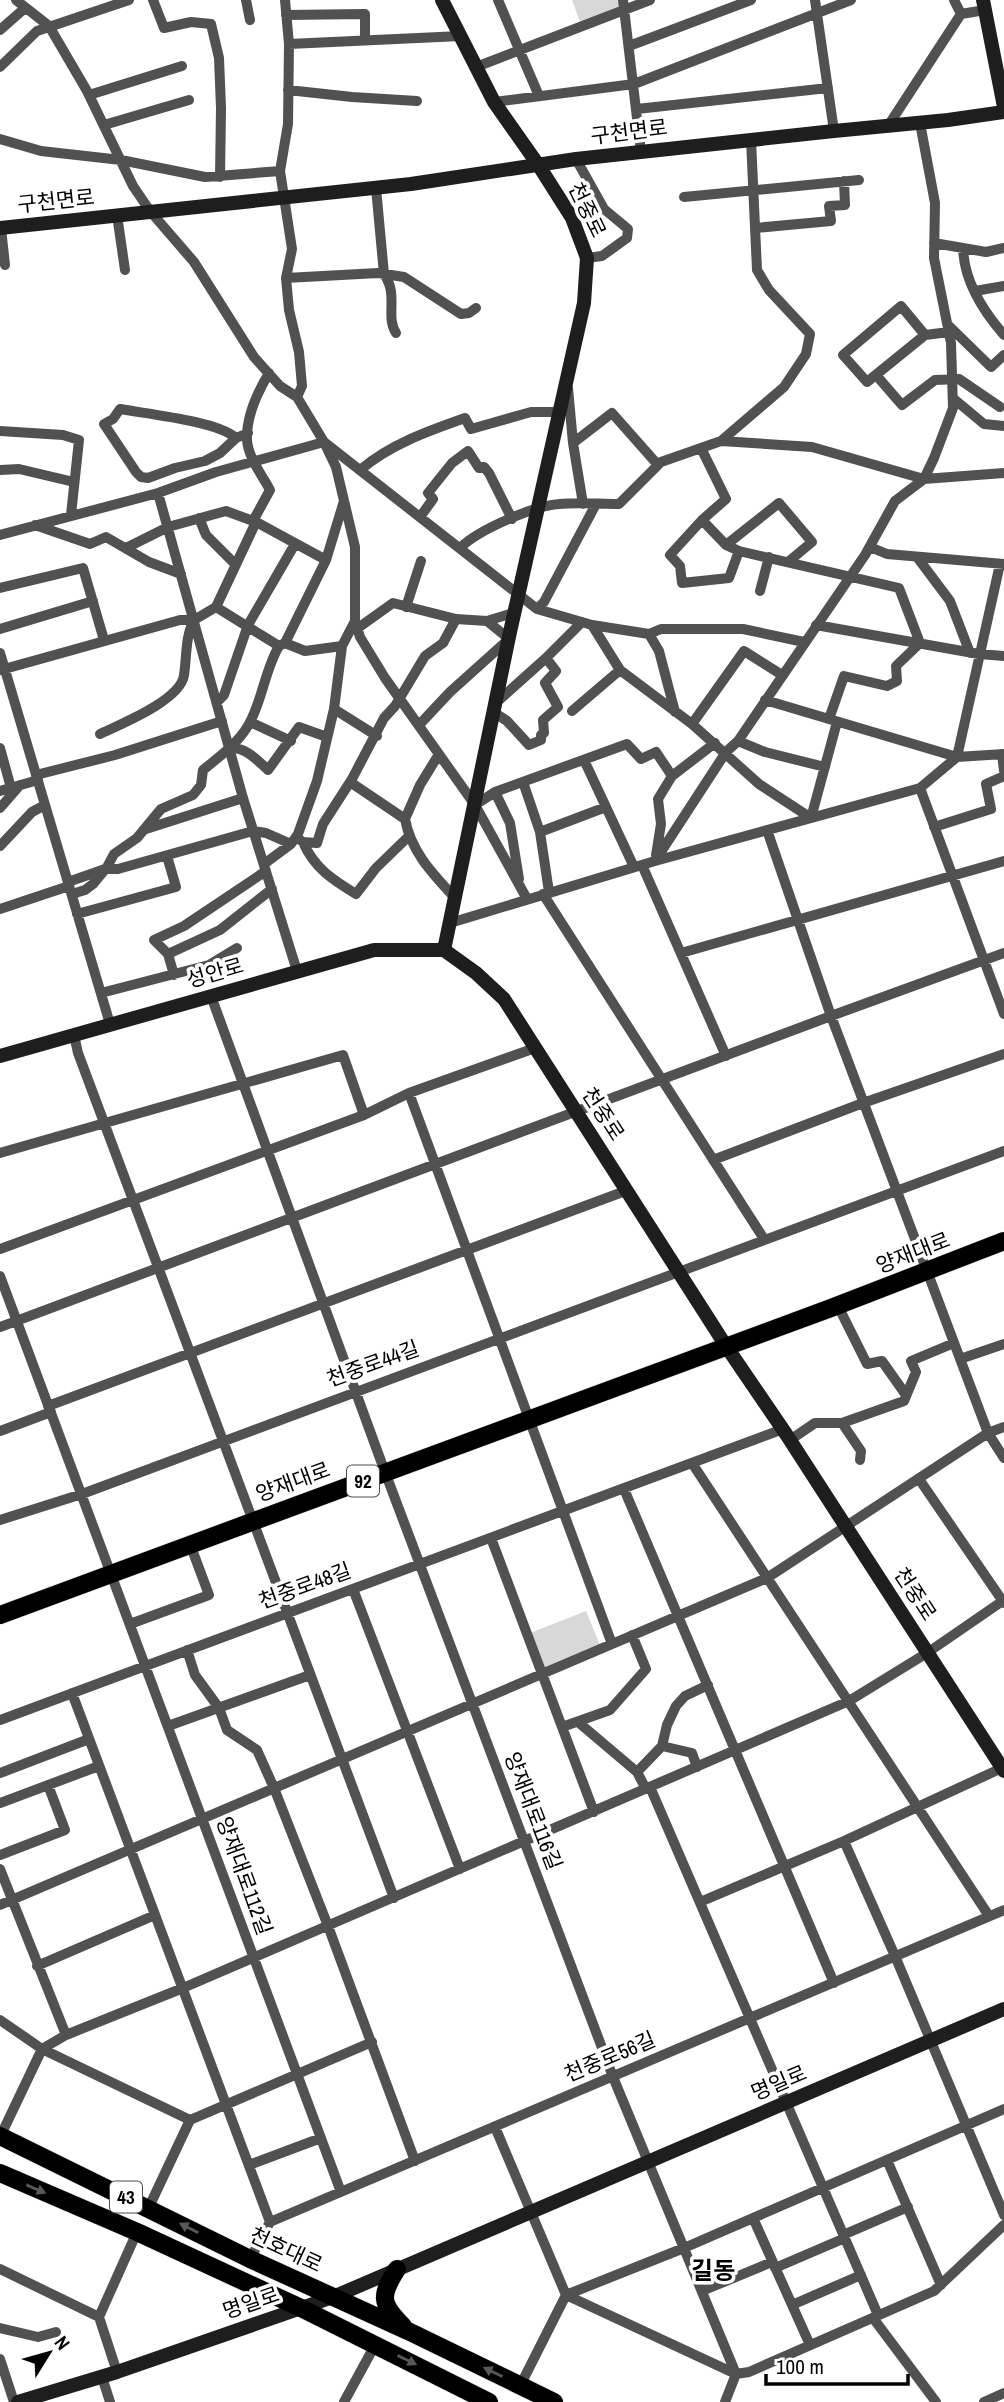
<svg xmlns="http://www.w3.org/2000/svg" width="1004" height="2402" font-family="'Archivo Narrow','Noto Sans KR',sans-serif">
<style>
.green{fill:#d8d8d8}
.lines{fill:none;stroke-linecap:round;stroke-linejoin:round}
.primary-casing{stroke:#dbdbdb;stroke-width:19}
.street{stroke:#515151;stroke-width:10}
.secondary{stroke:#1e1e1e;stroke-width:14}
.primary{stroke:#000;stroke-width:18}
.oneway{fill:#595959}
.labels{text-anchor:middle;stroke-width:7;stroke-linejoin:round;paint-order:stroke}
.shield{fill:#fff;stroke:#4c4c4c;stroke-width:2}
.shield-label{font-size:19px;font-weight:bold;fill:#000}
.street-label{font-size:21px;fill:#000;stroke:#fff}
.quarter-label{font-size:24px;font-weight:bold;fill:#000;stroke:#fff}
</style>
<rect width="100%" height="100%" fill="#fff"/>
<path class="green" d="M572,0H619L621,7L580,22Z
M586,1611L600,1645L544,1670L530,1633Z"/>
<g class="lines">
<defs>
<path id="primary" d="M0,1615L831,1308L1004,1241
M0,2136L250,2259L408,2331L554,2402
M0,2173L137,2232L301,2308L489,2402
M397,2269C380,2296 380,2303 403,2326"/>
</defs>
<use href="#primary" class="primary-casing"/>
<path class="street" d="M16,0L49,26L87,91L133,186L150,211L194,262L254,357L280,386L297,397L324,442L537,609L592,625L620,670L692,724L759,784L811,818L837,722
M153,0L164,28L191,22L211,24L219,58L221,108L220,177
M246,0L250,20
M285,0L289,44L288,124L280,171L292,249L286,278L289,310L299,352L302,386L297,397
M498,0L539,96
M623,0L641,152
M815,0L834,131
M954,0L961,14
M286,15L365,14V40
M0,30L25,8
M289,44L461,36
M629,46L751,0
M0,67L37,31L129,0
M476,67L650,0
M288,90L352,97L417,101
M89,95L182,66
M494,102L634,84L851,0
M637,109L828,88
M104,125L189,100
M888,126L961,14L985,10
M0,139L41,151L121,160L205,177L280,171
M576,159L604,209L628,229L627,238L602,256L587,258
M376,188L384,274C399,295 385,316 396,333
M684,197L859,180
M117,215L125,270
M1,228L5,265
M755,228L831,221L829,206L845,205L844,181
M934,243L986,252L1004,248
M963,248C964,281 983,311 1004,335
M286,278L378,273L404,277L461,314L469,313L476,308
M975,291L1004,286
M948,325L991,367L1004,355
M925,335L901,306L843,355L867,382L925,335L949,332
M876,375L902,405L935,380L959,379L1000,407
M568,388L573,443L583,504
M954,399L984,424L1004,426
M0,431L63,435L79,440L71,515
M236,438C217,421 147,414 120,409L113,419L104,424L136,472L141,477L148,478L175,468L205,461L220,453L236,438L248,433
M721,441L784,387L806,354L810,334L769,290L757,270L751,140
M573,443L612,413L658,465
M701,448L726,499L702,520L670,555L680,566L682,583L729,578L739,551
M0,470L19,469L74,482
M360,470C391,444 428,431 465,418L471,429L531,412H559
M158,493L243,798L297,971
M420,517L433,499L428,493L452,463L468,451L479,468L484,467L489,473L512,519
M199,518L206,535L236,565
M702,520L726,545L739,551L899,588L920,643L896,666L897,681L887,686L844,676L829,719
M253,521L270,490C262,475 248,457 247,440C246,416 257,393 269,373
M35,525L90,544L106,537L149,562L181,574
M0,535L158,493L216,472L324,442L336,467L355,547V621L360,637L385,678L475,805L527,899
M726,545L779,503L812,542L788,562
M870,547L887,554L1004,564
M126,548L168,527L226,511L256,522L326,560
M460,548C478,530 533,506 559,504C578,502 599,504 619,504L661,462L721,441L812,447L924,479L1004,473
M917,557L950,601L970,653
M0,588L83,568L104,640
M760,591L769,557
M216,607L279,646
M406,607L421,561
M537,609L544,602L596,504
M194,620L216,607L256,522
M592,625L649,634L659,651L675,712
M816,625L979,654L1004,656
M358,628L393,603L456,619L487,621L516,612
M0,629L93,601
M649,634L661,629H743L804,642
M285,643L326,560L344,501
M279,646L285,643L305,651L342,646
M0,653L110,1024
M1,670L180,620H194
M765,700L957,757
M498,701L546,658L582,622
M217,702L224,695L248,625L295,544
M334,709L377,736
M572,711L620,670
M495,713L507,721L529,745L541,740V735L544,733L543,720L558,707L545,683L556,671L546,658
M250,722L291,741
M692,724L744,651L782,675
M419,725L450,692L509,639L487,621
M100,734C121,724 181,700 184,675C187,656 185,637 194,620
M738,741L765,752L825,767
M0,748L11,788
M230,748C246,747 257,760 268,770L299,727L327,737
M1002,754L1004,771
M957,757L1000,564
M584,760L634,867
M36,775L115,755L222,721
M350,782L405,819C411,852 433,874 456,899
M523,782L540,832L549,892
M920,788L1004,1014
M0,791L38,780
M495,792L510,823L519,879
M475,805L495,792L627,744L641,759L656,752L672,776
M0,808L20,785
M405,819L420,785L439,754
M934,827L991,809L986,784L1004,776
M146,829L243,798
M767,830L831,1016L988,1433L1004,1458
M540,832L606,807
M296,837L303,842L317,843L323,824L352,779L384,718L395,706L425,656L443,643L456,619
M303,842C314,868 333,880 356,894L376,868L408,837
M0,846L32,812L45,805
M656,855L661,824L658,799L672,776L715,743
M655,861L726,752L738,741L865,555L895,501L924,479L934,458L953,408L951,343L934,258L935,203L920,123
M264,864L291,844L298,834L317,781L334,709L342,646L355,621
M642,865L726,1056
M68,882L105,869H118L253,831L266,833L291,844
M72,894L85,890L93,884L107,867L114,854L137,838L161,809L193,795L201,785L203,770C221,755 242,741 252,718C263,695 266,668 279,646
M543,894L764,1239
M0,909L69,886
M77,914L176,887L167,856
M450,923L655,861L920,788L957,757L1004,754
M681,953L1004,861
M168,954L220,930L272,889
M174,975L168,954L154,940L184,926L266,871
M101,993L209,965L237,948
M211,996L385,1472L613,2077L736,2374L725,2402
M74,1035L78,1053L394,1898
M409,1093L612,1644
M0,1153L343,1055L364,1115
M713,1160L863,1103L1004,1054
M0,1249L364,1115L409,1093L535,1048
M0,1276L341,2192
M838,1306L867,1364L882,1361L906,1395
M0,1327L831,1016L1004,953
M960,1359L1004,1344
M48,1406L628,1190
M842,1423L861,1451L860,1460
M0,1431L51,1412
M790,1440L815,1423H842L904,1401L916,1372L911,1361L954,1343
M692,1463L989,1916
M919,1479L1004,1603
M624,1489L834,1983
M0,1520L82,1494L1004,1151
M491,1538L594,1812
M353,1589L460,1869
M130,1624L209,1595L190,1544
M187,1650L195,1675L219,1708L227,1730L257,1750L274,1788L328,1926L415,2161
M72,1693L270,2222
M0,1720L783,1429
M578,1722L637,1772L646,1789
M168,1726L310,1675
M562,1727L610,1710L646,1669L632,1635
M662,1746L692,1753L697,1767
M637,1772L662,1746L667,1725L676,1706L685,1696L708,1685
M0,1773L89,1739
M650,1787L878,2315
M0,1803L99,1766
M844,1841L895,1956L1004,2215
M0,1855L65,1830L48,1785
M0,1869L66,2035
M700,1902L844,1841L1004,1767
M0,1905L767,1578L988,1433L1004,1427
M37,1966L155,1915
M0,2020L42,2049L190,2120
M495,2127L566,2295
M0,2137L42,2049L66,2035L183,1988L849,1701L927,1653L1004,1600
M887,2160L941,2285
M249,2165L321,2138
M149,2207L190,2120L372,2042
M753,2218L810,2345
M843,2235L908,2207
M250,2259L270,2222L1004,1910
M775,2268L845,2238
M0,2269L99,2317L117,2372
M702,2291L772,2262
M566,2295L736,2374L749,2372L934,2291L1004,2225
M792,2305L861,2275
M99,2317L137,2232
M873,2318L936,2402
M0,2328L38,2337L56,2332
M0,2359L14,2402
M102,2377L110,2402
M520,2386L566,2295L684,2248L1004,2109
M344,2402L375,2345
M984,2402L1004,2393"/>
<path class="secondary" d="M442,0L494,102L539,166L572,218L587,258L584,303L510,632L444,950
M983,0L1004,107
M0,228L411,184L576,159L834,131L948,120L1004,112
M444,950L476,973L504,999L726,1346L786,1434L1004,1771
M0,1056L374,950H444
M18,2402L117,2372L333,2297L1004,2009"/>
<use href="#primary" class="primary"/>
</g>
<defs><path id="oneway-solid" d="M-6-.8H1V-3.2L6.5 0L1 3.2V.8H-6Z" transform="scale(1.75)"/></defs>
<g class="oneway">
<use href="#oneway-solid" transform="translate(36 2189) rotate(23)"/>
<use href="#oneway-solid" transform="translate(189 2228) rotate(-153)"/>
<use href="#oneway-solid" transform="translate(407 2360) rotate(26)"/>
<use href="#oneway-solid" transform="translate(493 2372) rotate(-154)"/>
</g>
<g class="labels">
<g class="shield">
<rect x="347" y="1465.5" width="32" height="31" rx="5"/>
<rect x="110" y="2181.5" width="32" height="31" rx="5"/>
</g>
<g class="shield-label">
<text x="363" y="1488">92</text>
<text x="126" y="2204">43</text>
</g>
<g class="street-label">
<text transform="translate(629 132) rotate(-7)" y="7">구천면로</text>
<text transform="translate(56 201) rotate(-6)" y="7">구천면로</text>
<text transform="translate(587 210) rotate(64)" y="7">천중로</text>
<text transform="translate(215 973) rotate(-16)" y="7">성안로</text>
<text transform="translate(603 1114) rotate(57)" y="7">천중로</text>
<text transform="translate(913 1253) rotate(-21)" y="7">양재대로</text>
<text transform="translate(373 1364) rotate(-20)" y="7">천중로44길</text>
<text transform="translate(293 1482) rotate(-20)" y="7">양재대로</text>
<text transform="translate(305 1586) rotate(-20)" y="7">천중로48길</text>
<text transform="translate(915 1594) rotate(57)" y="7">천중로</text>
<text transform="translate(533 1811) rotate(69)" y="7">양재대로116길</text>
<text transform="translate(244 1876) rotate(70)" y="7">양재대로112길</text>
<text transform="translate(610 2057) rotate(-23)" y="7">천중로56길</text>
<text transform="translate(779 2083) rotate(-23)" y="7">명일로</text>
<text transform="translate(286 2250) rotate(25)" y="7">천호대로</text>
<text transform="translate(251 2303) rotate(-19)" y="7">명일로</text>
</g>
<g class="quarter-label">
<text x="713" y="2279">길동</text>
</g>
</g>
<g transform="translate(49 2353) rotate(53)" stroke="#ffffff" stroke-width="5" paint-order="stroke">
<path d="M0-5L12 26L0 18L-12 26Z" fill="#000000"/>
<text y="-10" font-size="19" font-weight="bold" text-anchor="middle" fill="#000000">N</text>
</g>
<path d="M766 2374v10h142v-10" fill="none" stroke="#000000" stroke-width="3.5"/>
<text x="776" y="2374" font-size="21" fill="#000000" stroke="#ffffff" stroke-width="5" paint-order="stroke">100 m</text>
</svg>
